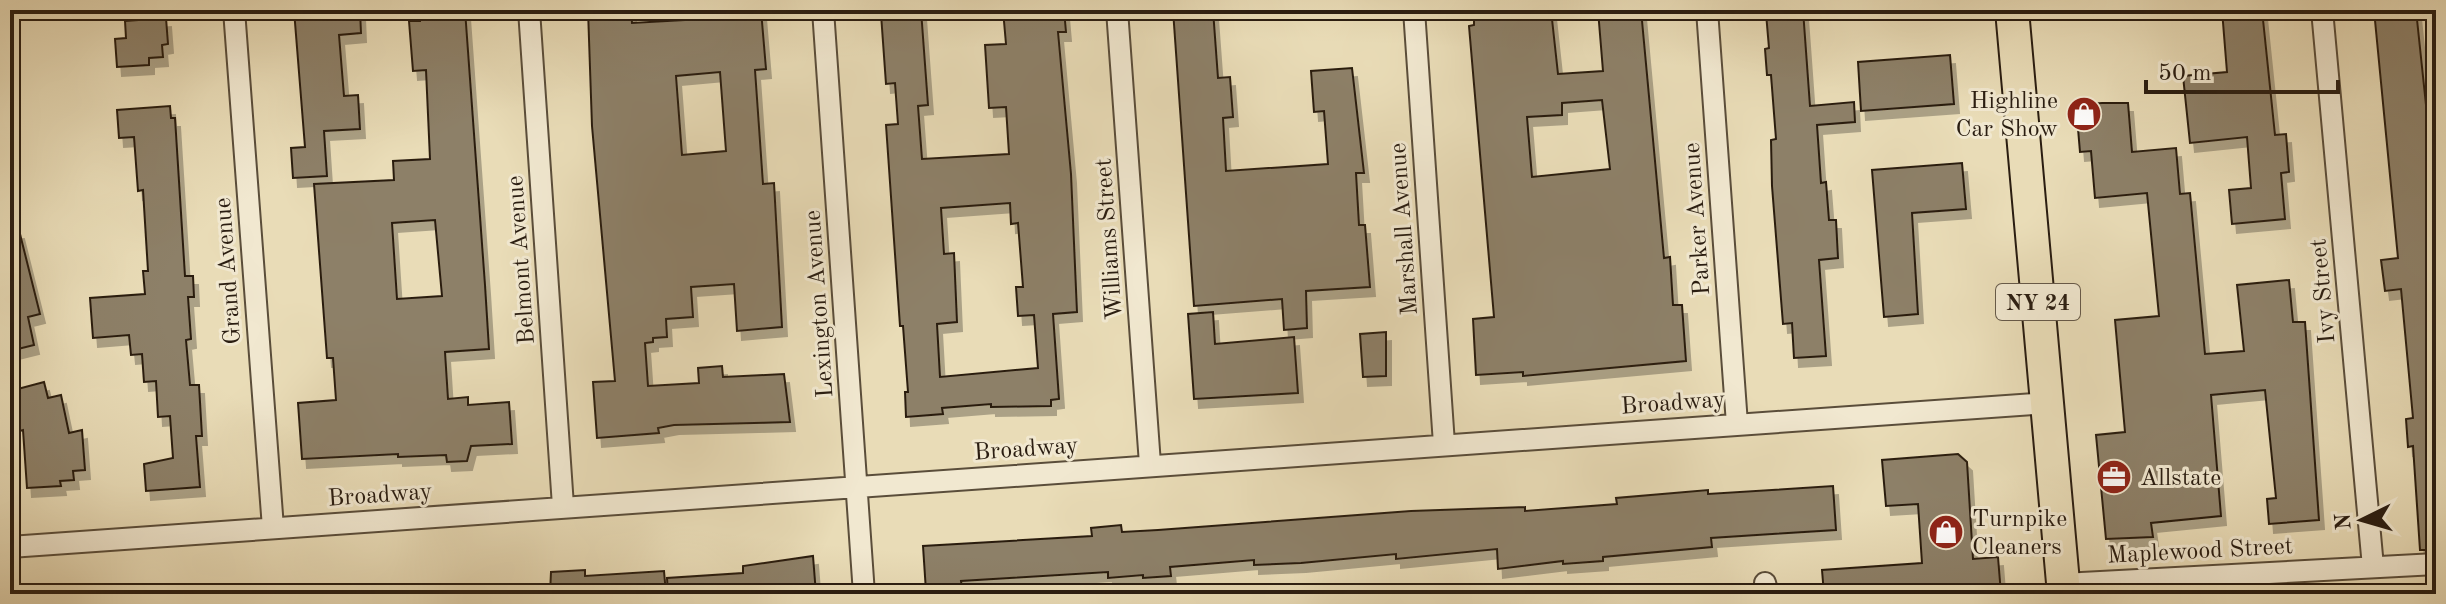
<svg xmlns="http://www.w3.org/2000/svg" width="2446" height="604" font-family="'Old Standard TT',serif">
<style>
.building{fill:#8d8067;stroke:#2a1d11;stroke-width:2;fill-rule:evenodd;filter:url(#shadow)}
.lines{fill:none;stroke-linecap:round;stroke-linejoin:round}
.minor-casing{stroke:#5a4d3a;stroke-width:24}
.primary-casing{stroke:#2a1d11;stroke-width:36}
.minor{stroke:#f1e8d0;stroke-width:20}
.primary{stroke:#e9dcb7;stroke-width:32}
.labels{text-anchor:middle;stroke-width:6;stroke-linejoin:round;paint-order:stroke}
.shield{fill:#f1e8d0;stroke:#665a4a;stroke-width:2}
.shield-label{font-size:22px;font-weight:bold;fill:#2a1d11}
.poi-label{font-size:24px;fill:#2a1d11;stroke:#f1e8d0;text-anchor:start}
.street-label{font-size:24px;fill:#2a1d11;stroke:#f1e8d0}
</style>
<defs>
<filter id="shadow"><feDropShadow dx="5" dy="9" stdDeviation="0" flood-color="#0004"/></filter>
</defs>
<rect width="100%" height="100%" fill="#e9dcb7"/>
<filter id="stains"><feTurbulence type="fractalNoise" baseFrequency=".0025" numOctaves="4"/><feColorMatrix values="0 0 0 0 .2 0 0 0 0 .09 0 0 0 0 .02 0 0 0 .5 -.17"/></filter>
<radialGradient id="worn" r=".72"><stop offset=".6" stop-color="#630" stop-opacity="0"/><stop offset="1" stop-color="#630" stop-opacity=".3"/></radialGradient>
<path class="building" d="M294,10H360L361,33L339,35L344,96L358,95L360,129L324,131L327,176L293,178L291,148L305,147Z
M420,10H465L485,285L489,349L445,352L448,399L468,397V405L509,402L512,444L471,446L467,461L447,462L446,455L398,457V454L302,459L298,403L336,400L333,358H327L314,184L394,180L393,161L430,159L426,70L413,71L409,21H420ZM435,220L442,296L397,299L392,223Z
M588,10H631L632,23L720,18L719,10H761L766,69L755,70L763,184L774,183L782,327L737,331L734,284L691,287L693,317L666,319L667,337L653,338V342L645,343L648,386L699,383L698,368L722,366L723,377L784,374L790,422L674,425L658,428L659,433L597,438L593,382L615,381L592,126ZM720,72L726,151L682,155L676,76Z
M891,10H921L928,105L918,106L922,159L1009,154L1006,107L989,108L985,45L1006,44L1003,10H1064L1066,32H1058L1071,174L1077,312L1053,314L1059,399L1051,400V406L991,407V404L942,408L943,414L906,417L905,392H908L903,326H900L886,125L898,124L895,83L886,84L881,14H892ZM1010,203L1011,224L1018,223L1023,287H1016L1018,316L1034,315L1038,368L940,377L937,324L957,322L954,253L944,254L941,208Z
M1173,10H1213L1218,78L1230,77L1233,117L1223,118L1226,171L1328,164L1324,111L1314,112L1311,71L1352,68L1364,173H1356L1359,225H1365L1370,287L1306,291L1307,328L1284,330L1282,299L1194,306Z
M1530,10H1551L1558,74L1603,71L1598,10H1641L1664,258L1670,257L1673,305H1682L1686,361L1523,376V372L1476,375L1473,319L1494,317L1469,26L1474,25V19L1531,15ZM1602,100L1610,169L1532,177L1527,117L1562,115V103Z
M1772,10H1803L1810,106L1854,102L1855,122L1817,125L1821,183L1826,182L1829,220H1836L1838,258L1819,260L1826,356L1794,358L1792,323L1783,324L1772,186L1771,140L1776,139L1771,75H1767L1765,49L1769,48L1766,13Z
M2222,10H2262L2275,135L2286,134L2289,172L2281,173L2285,219L2232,224L2229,190L2251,188L2247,137L2190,143L2183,76L2227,72Z
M2374,10H2416L2436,200V230L2428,231L2436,297V395L2430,396L2436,451V550H2420L2413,446L2408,447L2406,419L2413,418L2401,289L2385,291L2381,260L2398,258Z
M166,18L168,44L162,45L163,57L149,58V65L117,67L115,39L126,38L125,21Z
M1950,55L1954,104L1861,111L1858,62Z
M2102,103H2128L2132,152L2176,148L2180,194L2190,193L2205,354L2244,351L2237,285L2289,280L2293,322H2305L2319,520L2269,524L2267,499L2276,498L2265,390L2211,395L2221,516L2151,523L2153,537L2106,539L2096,435L2125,432L2115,320L2159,316L2147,193L2095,198L2091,151L2080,152L2076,105Z
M170,106L171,118H175L185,276H193L194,297H188L191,339L186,340L190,385H199L202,436H196L200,487L146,491L144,464L173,458L170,416L158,417L156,381L144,382L142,354L131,355L129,335L93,338L90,298L145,294L143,271H148L143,190L138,191L134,137L119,138L117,110Z
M1962,163L1966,209L1912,213L1918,314L1884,317L1872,170Z
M19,230L40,314L28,317L34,345L10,351V231Z
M1213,312L1215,344L1294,337L1298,393L1194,399L1188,314Z
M1386,332V376L1363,377L1360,334Z
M44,382L48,398L61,395L69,433L82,430L85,470L73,471L74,480L60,481L61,486L27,488L23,430L20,431L14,390Z
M1958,454L1967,462L1973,559L1998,557L2001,594H1824L1822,570L1922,563L1918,504L1886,506L1882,460Z
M1833,486L1836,530L1711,538L1712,547L1603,557V561L1563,564V561L1498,569L1497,549L1396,559V554L1301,563L1254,565V560L1170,567L1171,576L1143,578V575L1108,578V572L961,581L962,588L953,589V594L926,591L923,546L1092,536L1091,528L1121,525L1122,532L1158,530L1411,511L1525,507V511L1617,504L1616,498L1674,493L1708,490V494Z
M813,556L816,594H668L667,578L743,573V566Z
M585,570V576L664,571L666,594H550L551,572Z"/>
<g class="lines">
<defs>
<path id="minor" d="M234,10L273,528
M529,10L563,506
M823,10L864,594
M1117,10L1150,464
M1414,10L1444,444
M1707,10L1737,424
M2322,10L2373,567
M10,547L2047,403
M1765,583L1768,594
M2063,584L2436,564"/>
<path id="primary" d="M2012,10L2064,594"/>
</defs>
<use href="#minor" class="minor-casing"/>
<use href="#primary" class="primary-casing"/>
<use href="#minor" class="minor"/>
<use href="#primary" class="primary"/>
</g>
<defs>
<symbol id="shop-disc" viewBox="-11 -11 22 22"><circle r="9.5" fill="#8f2418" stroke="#f1e8d0"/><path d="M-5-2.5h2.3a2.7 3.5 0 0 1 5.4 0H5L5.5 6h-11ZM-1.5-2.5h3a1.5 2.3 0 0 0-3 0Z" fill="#fff"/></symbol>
<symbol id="office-disc" viewBox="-11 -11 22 22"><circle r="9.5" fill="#8f2418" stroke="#f1e8d0"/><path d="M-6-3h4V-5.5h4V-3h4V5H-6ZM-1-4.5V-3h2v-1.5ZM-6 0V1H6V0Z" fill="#fff"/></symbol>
</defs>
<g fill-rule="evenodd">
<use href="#shop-disc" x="2064" y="94" width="40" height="40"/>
<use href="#office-disc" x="2094" y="457" width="40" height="40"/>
<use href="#shop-disc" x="1926" y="512" width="40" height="40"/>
</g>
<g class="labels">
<rect class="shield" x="1996" y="284" width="84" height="36" rx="6"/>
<g class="shield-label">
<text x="2038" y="310">NY 24</text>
</g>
<g class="poi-label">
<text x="2058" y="108" text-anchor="end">Highline<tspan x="2058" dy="28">Car Show</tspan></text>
<text x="2140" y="485">Allstate</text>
<text x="1972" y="526">Turnpike<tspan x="1972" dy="28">Cleaners</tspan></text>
</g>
<g class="street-label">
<text transform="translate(1696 219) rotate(-94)" y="8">Parker Avenue</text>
<text transform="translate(1403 229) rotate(-94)" y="8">Marshall Avenue</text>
<text transform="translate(1108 239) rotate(-94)" y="8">Williams Street</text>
<text transform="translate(520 260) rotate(-94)" y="8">Belmont Avenue</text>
<text transform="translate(227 271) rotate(-94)" y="8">Grand Avenue</text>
<text transform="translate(2322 291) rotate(-95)" y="8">Ivy Street</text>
<text transform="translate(818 304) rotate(-94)" y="8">Lexington Avenue</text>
<text transform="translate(1673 402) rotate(-4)" y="8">Broadway</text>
<text transform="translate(1026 448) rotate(-4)" y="8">Broadway</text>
<text transform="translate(380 494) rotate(-4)" y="8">Broadway</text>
<text transform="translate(2200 550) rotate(-3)" y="8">Maplewood Street</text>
</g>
</g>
<rect width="2446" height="604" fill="none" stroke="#e9dcb7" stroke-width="40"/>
<rect x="12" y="12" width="2422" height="580" fill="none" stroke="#2a1d11" stroke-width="4"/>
<rect x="20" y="20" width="2406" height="564" fill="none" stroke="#2a1d11" stroke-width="2"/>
<g transform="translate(2362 520) rotate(265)" stroke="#f1e8d0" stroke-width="6" paint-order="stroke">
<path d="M0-6L14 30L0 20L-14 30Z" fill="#2a1d11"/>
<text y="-12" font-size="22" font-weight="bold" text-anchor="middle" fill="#2a1d11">N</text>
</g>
<path d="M2146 80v12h192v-12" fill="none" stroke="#2a1d11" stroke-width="4"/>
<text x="2158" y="80" font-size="24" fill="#2a1d11" stroke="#f1e8d0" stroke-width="6" paint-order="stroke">50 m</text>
<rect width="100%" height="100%" filter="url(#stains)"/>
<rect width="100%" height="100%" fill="url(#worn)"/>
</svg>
